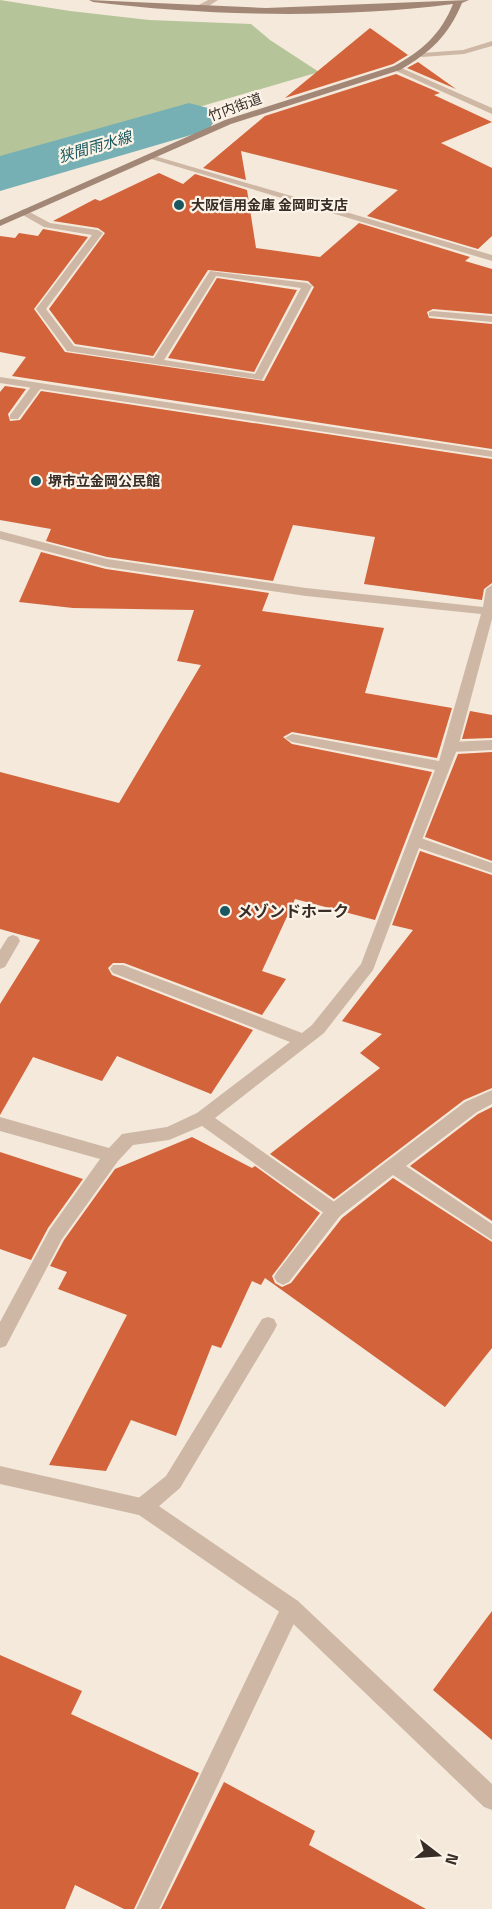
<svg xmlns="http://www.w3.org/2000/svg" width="492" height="1909" font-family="'Titillium Web','Noto Sans JP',sans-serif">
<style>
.green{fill:#b5c599}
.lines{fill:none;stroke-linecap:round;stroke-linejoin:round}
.river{fill:#76b0b4;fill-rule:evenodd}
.building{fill:#d2633b}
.lane{fill:#ceb8a5;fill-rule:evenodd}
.street{fill:#ceb8a5;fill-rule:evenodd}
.secondary{fill:#a28776;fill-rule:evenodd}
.poi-dot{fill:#18585e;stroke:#fbf3e7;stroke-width:2}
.labels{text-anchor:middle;stroke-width:4.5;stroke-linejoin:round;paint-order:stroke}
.far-street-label{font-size:14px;fill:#392d27;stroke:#fbf3e7}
.far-poi-label{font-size:14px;font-weight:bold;fill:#392d27;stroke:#fbf3e7;text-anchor:start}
.far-water-label{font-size:15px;font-style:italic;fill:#18585e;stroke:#fbf3e7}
.poi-label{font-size:16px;font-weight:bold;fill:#392d27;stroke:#fbf3e7;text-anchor:start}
</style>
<rect width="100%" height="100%" fill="#f4e9da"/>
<path class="green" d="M0,0L70,11L149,20L251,24L270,40L319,72L0,165Z"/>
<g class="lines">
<path class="river" d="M189,103L208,108L216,119L208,130L0,191V156Z"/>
</g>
<path class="building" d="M370,28L408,55L393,64L285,98Z
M418,62L456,89L407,68Z
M396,74L440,93L434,95L492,122L441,143L492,168V236L478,249L367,216L398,190L241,151L246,180L203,168L265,116Z
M159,173L183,184L195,174L247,190L256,248L320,257L359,223L470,257L465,261L492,269V314L433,309L427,312L429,318L492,324V449L12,376L26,357L0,352V236L15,238L19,233L38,236L43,229L88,237L34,309L65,352L264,381L314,287L308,281L208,270L153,356L75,344L49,309L105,233L98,228L53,221L95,199L100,201Z
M217,278L297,290L254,372L168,358Z
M5,386L26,389L8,414L10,421L20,420L41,391L492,459V583L484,589L482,600L364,584L375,537L293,525L273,581L107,557L46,541L51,529L0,520V392Z
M41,552L106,569L269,593L262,611L384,628L365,693L452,708L437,758L292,732L283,737L292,744L432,772L375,920L295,899L262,971L286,979L262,1015L124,963H113L108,968L112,975L253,1030L211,1094L117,1056L102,1081L33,1057L0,1115V1004L40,940L0,929V772L119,803L201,665L177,661L194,610L73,608L19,602Z
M470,711L492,715V738L462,739Z
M492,752V861L425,837L458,754Z
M420,851L492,875V1088L464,1100L334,1199L270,1154L380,1068L360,1053L382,1034L342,1021L413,930L392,925Z
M492,1107V1221L410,1166L478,1114Z
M192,1137L252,1168L255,1166L320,1213L272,1276L275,1283L282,1287L291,1283L342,1218L393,1178L492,1242V1348L445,1407L265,1278L261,1285L252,1281L221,1348L212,1345L176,1436L131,1420L106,1471L49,1465L127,1315L58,1289L67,1272L50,1266L64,1240L115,1169Z
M0,1152L83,1179L48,1228L31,1260L0,1249Z
M492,1611V1740L433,1690Z
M0,1655L82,1691L71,1714L199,1773L134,1909H124L75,1885L65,1909H0Z
M224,1782L315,1831L309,1845L426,1909H161Z"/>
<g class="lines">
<path class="lane" d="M433,311L492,316V322L429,316V312Z
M37,383L42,386L41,388L18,419H10V415L33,384Z
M492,740V750L451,752L444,747L451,742Z
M415,836L492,863V873L419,848L373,970L324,1033L215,1118L340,1206L342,1211L340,1216L334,1218L328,1216L202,1126L169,1140L133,1145L118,1161L62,1239L6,1346L0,1348V1322L50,1229L100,1159L0,1131V1117L109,1148L122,1134L167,1127L197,1113L290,1042L113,973L110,969L113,965H123L302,1033L312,1025L361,964L408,841Z
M13,935L18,937L20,941L5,967L0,969V950L8,937Z
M268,1317L274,1319L277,1325L274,1331L180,1488L150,1514L143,1516L136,1514L133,1507L136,1500L166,1476L262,1319Z
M291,1598L298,1601L301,1608L298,1615L159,1909H136L284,1601Z"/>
<path class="street" d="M208,0H218L201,11H195V7Z
M492,41V46L464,54L422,57L418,55L422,53L463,50Z
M397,66L492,108V114L394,70V66Z
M148,154L492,255V261L148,158Z
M24,209L50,223L98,230L103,233L46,309L74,346L154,358L210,271L307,283L312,286L262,380L67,351L36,309L92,235L44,227L21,214L19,212ZM216,276L301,288L255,374L164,360Z
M0,377L492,451V457L0,383Z
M0,531L107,559L306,588L483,607L486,589L492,585V619L458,747L420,845H410L408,841L435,770L292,742L285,738L292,734L439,761L481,614L306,596L107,567L0,539Z
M492,1090V1104L477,1112L406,1166L492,1224V1240L393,1175L340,1216L289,1282L283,1285L277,1282L274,1277L277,1272L328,1206L465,1102Z
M0,1466L150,1500L298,1601L492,1784V1810L484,1807L284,1615L139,1515L0,1484Z"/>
<path class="secondary" d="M89,0L266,8L469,0L462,3C449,35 430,53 400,70L231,124L0,226V220L225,120L394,66C422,51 441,34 453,4C336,19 210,16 93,2Z"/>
</g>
<g class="poi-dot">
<circle cx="179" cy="205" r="6"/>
<circle cx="36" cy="481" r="6"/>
<circle cx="225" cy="911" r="6"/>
</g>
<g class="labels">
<g class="far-street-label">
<text transform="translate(235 107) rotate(-20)" y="5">竹内街道</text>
</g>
<g class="far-poi-label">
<text x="191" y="210">大阪信用金庫 金岡町支店</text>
<text x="48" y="486">堺市立金岡公民館</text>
</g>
<g class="far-water-label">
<text transform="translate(95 147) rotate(-16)" y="5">狭間雨水線</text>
</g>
<g class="poi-label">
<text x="237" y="917">メゾンドホーク</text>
</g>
</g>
<g transform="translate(438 1855) rotate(107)" stroke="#fbf3e7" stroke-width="4.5" paint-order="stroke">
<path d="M0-4.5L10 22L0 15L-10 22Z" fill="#392d27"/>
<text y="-9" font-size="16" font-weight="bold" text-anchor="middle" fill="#392d27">N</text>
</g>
</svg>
